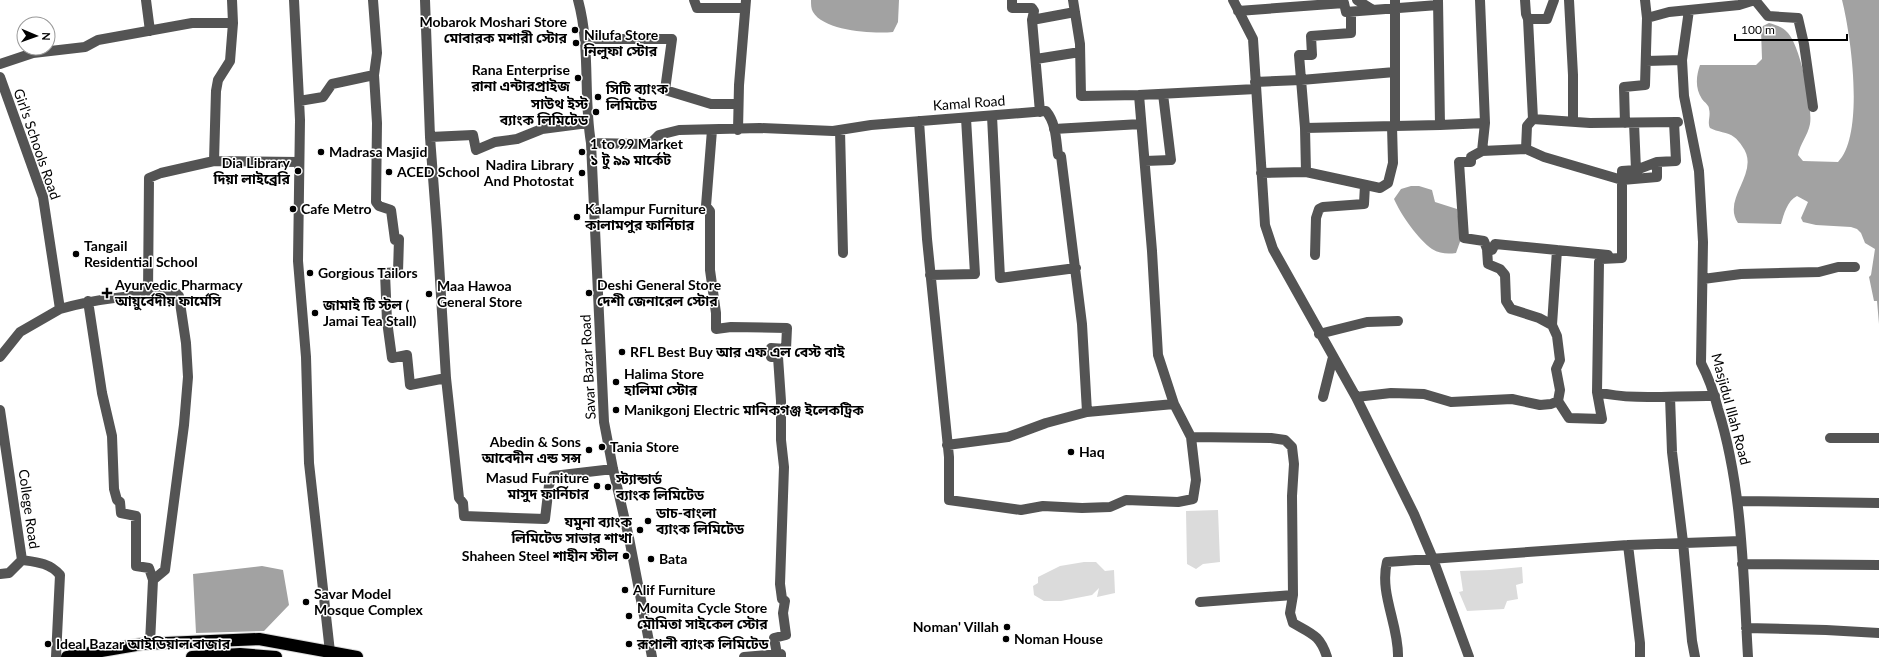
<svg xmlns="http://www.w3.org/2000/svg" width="1879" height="657" font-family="Lato,'Noto Sans Bengali',sans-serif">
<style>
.green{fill:#dbdbdb}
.water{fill:#a2a2a2}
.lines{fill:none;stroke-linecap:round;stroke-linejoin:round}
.highway-casing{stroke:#dbdbdb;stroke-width:14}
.minor{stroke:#545454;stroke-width:10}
.highway{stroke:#000;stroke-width:12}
.poi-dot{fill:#000;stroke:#fff;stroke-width:1.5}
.labels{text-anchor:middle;stroke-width:3;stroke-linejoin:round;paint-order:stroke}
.poi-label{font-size:14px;font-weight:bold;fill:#000;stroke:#fff;text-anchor:start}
.street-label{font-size:14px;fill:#000;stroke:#fff}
</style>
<rect width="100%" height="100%" fill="#fff"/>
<path class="green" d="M1218,510L1220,562L1203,564L1196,569L1187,564L1186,511Z
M1084,562H1096L1105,571L1114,570L1115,593L1097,597L1099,588L1092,595L1061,601H1044L1034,595L1033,586L1038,583V577L1060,566Z
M1522,567L1523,583L1516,585L1518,599L1507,601L1504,609L1467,611L1459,592L1463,591L1460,571L1490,570Z"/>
<path class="water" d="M811,0H899L898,22L893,32C873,34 824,31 813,12C811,9 811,4 811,0Z
M1842,0H1879V324L1877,301H1874L1869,277L1871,275L1875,249L1865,243L1861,233L1857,229L1851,227L1816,225L1803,222L1801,218L1808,202L1797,196C1787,201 1784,214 1781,224L1738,223C1721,198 1762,172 1742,146C1740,143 1737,139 1734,137C1728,132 1717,132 1710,128C1707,122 1711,116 1709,109C1709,105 1705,103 1702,99C1695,89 1696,76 1700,65H1756L1762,59L1761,30L1763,26L1769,23C1776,25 1783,27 1788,33C1800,46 1813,107 1810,124C1808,135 1800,144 1798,155L1803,161L1838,162C1865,135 1851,35 1842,0Z
M1411,186H1419L1432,190L1435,202L1457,209L1461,239L1456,253C1448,254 1440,254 1432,249C1418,239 1401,215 1394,199L1401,189Z
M262,566L283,570L289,605L264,631L196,633L193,574Z"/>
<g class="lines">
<defs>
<path id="highway" d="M67,657L142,644L259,639L357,657
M192,657L240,654L276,657"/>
</defs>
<use href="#highway" class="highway-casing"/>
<path class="minor" d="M146,0L150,31
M294,0L300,120L298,261L306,357L309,463L330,652
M425,0L430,137L437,230L446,378L459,498L463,503L464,516L545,519L549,485L553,476L613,469
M578,0C591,47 583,96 591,143L604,422L613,469L629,538L652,657
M694,0L697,8H745
M1012,0V8H1032L1034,11L1032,20
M1073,0L1080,44L1081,96L1139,95L1152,251L1158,355L1174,404
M1233,0L1253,39L1265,225L1273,249L1356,397L1414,514L1433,559L1469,657
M1357,0L1373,10
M1525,0L1526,14L1528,19
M1554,0L1547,19H1528L1533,119L1590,123L1678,122
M1569,0L1573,75V122
M1645,0L1647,18L1669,12L1689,10
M1755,0L1768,16L1798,18L1804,44L1813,107
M1238,11L1344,3L1346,12L1438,5
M585,39H672L665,90L711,104H738
M1036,59L1080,52
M1646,61L1682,60
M0,64L33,53L85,47L98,40L192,23H233L232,0
M374,75L377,123L376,202L379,206L391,210L395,240L399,239L398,272L385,273L387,321L392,358L407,355L410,385L446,378
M0,77L43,197L60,309L20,332L0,357
M1255,82L1301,80L1395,72
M1139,95L1256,89
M299,101L323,97L332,84L374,75L377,53L373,0
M1040,112L1032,20L1075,12
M992,116L1000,278L1076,268
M919,121L927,239L949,457V500L1021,510L1043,506L1082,508L1110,507L1126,500L1178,502L1193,499L1196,480L1191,437
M1625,123L1624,87L1645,85L1647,18
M1634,123L1636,170L1657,162L1676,161L1674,122
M1440,125L1485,123L1480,0
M1395,126V0
M1305,128L1299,55H1312L1311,36L1351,33V12
M1054,129L1141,124
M712,130L706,206L710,211V270L716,313V329L731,327L787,328L786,349L771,348V357H778L781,401V440L784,467L780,584L782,599L785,601L783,613L786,635L774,638L777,654
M738,130L739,85L746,0
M840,130L843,253
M430,137L473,135L476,150L495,142L517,139L542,129L588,123
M591,143L643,144L652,142L659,135L679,130L760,128L833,131L871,125L1046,111C1056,123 1056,139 1058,155L1061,156L1082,324L1087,412
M1526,149L1544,157L1622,180L1657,177V162
M1482,151L1485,123
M214,161L216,91L218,80L230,61L233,23
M1145,161L1171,160L1163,94
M1636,170L1622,171V258L1601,259L1599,262L1597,392C1635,401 1676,395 1715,396
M1306,172L1380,188L1388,183L1393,163L1392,126
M1261,173L1306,172L1305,128L1440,125L1438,0
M1487,249L1492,250L1495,244L1608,255
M1315,255L1316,218L1319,209L1323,207L1364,204L1365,185
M930,275L975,274L966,118
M1703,279L1741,274L1819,272L1838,267H1855
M148,294L149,178L161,173L214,161L299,162
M88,301L102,393L112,436L114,489L117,500L120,502L121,513L136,516V566L149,568L153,580
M60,309C98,298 137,295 176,293L179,296L186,343L188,377L184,425L165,570L153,580L150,643
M1552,325L1557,250
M1319,334L1367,322L1398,321
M1323,397L1333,357
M1356,397L1391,393L1424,394L1451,402L1512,399L1540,405L1551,404L1558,401L1560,390L1556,369L1560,360L1557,336L1552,325L1539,318L1511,309L1506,301L1505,275L1500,269L1488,264L1487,249L1484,241L1464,238L1459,162H1471V157L1482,151L1526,149L1527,126L1533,119
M1670,397L1672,452L1683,542L1692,641L1695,657
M1558,401L1569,418L1602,419L1597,392
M0,410L22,560C37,562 50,563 60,575L56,657
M1830,438H1879
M947,445L1008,437L1046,423L1087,412L1174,404L1191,437L1271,438L1285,440L1292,447L1294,464L1292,496L1293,595L1290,613L1293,623C1312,634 1320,635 1327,657
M1738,501L1879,503
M1628,545L1640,643V657
M1742,564L1879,565
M0,574L9,573L22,560
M1200,602L1293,595
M1746,628L1826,630L1879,633
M744,657L781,654V657
M1398,657C1399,625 1379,594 1387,562L1628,545L1741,541
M1748,657C1743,574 1743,489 1718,409C1714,393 1709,378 1701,363L1703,242L1699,171L1684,96L1682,60L1689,10L1739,5L1755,0"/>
<use href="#highway" class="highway"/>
</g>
<g class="poi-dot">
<circle cx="575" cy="30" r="4"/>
<circle cx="576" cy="43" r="4"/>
<circle cx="578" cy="78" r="4"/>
<circle cx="598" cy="97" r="4"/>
<circle cx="596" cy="112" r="4"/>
<circle cx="321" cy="152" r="4"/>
<circle cx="582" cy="152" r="4"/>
<circle cx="298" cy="171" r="4"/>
<circle cx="389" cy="172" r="4"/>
<circle cx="582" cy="173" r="4"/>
<circle cx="293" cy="209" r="4"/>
<circle cx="577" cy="217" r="4"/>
<circle cx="76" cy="254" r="4"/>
<circle cx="310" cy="273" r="4"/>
<path d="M105 287h4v4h4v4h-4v4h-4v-4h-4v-4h4z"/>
<circle cx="589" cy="293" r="4"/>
<circle cx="429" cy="294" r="4"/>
<circle cx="315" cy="313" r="4"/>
<circle cx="622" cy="352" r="4"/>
<circle cx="616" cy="382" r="4"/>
<circle cx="616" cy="410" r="4"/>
<circle cx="602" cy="447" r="4"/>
<circle cx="589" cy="450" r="4"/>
<circle cx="1071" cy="452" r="4"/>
<circle cx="597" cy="486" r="4"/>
<circle cx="608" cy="487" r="4"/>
<circle cx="648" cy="521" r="4"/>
<circle cx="640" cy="530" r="4"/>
<circle cx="626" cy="556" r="4"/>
<circle cx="651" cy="559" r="4"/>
<circle cx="625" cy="590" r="4"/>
<circle cx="306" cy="602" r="4"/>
<circle cx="629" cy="616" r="4"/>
<circle cx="1007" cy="627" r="4"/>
<circle cx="1006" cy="639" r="4"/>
<circle cx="48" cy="644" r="4"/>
<circle cx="629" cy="644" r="4"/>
</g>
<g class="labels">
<g class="poi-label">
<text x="567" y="27" text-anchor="end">Mobarok Moshari Store<tspan x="567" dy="16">মোবারক মশারী স্টোর</tspan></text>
<text x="584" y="40">Nilufa Store<tspan x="584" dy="16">নিলুফা স্টোর</tspan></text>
<text x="570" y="75" text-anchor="end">Rana Enterprise<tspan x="570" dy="16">রানা এন্টারপ্রাইজ</tspan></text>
<text x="606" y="94">সিটি ব্যাংক<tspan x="606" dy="16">লিমিটেড</tspan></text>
<text x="588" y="109" text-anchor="end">সাউথ ইস্ট<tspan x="588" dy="16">ব্যাংক লিমিটেড</tspan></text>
<text x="590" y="149">1 to 99 Market<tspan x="590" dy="16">১ টু ৯৯ মার্কেট</tspan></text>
<text x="329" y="157">Madrasa Masjid</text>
<text x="290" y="168" text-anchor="end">Dia Library<tspan x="290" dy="16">দিয়া লাইব্রেরি</tspan></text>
<text x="574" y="170" text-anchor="end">Nadira Library<tspan x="574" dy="16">And Photostat</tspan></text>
<text x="397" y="177">ACED School</text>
<text x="301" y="214">Cafe Metro</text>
<text x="585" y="214">Kalampur Furniture<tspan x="585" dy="16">কালামপুর ফার্নিচার</tspan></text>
<text x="84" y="251">Tangail<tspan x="84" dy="16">Residential School</tspan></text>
<text x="318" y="278">Gorgious Tailors</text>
<text x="115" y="290">Ayurvedic Pharmacy<tspan x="115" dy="16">আয়ুর্বেদীয় ফার্মেসি</tspan></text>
<text x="597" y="290">Deshi General Store<tspan x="597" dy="16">দেশী জেনারেল স্টোর</tspan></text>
<text x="437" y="291">Maa Hawoa<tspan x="437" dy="16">General Store</tspan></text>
<text x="323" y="310">জামাই টি স্টল (<tspan x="323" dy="16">Jamai Tea Stall)</tspan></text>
<text x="630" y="357">RFL Best Buy আর এফ এল বেস্ট বাই</text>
<text x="624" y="379">Halima Store<tspan x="624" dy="16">হালিমা স্টোর</tspan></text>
<text x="624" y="415">Manikgonj Electric মানিকগঞ্জ ইলেকট্রিক</text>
<text x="581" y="447" text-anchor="end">Abedin &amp; Sons<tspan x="581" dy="16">আবেদীন এন্ড সন্স</tspan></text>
<text x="610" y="452">Tania Store</text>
<text x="1079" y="457">Haq</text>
<text x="589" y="483" text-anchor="end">Masud Furniture<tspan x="589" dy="16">মাসুদ ফার্নিচার</tspan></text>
<text x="616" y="484">স্ট্যান্ডার্ড<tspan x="616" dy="16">ব্যাংক লিমিটেড</tspan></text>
<text x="656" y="518">ডাচ-বাংলা<tspan x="656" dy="16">ব্যাংক লিমিটেড</tspan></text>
<text x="632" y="527" text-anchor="end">যমুনা ব্যাংক<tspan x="632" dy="16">লিমিটেড সাভার শাখা</tspan></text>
<text x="618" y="561" text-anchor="end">Shaheen Steel শাহীন স্টীল</text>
<text x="659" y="564">Bata</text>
<text x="633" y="595">Alif Furniture</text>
<text x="314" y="599">Savar Model<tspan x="314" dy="16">Mosque Complex</tspan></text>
<text x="637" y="613">Moumita Cycle Store<tspan x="637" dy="16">মৌমিতা সাইকেল স্টোর</tspan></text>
<text x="999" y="632" text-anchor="end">Noman' Villah</text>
<text x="1014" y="644">Noman House</text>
<text x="56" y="649">Ideal Bazar আইডিয়াল বাজার</text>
<text x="637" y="649">রূপালী ব্যাংক লিমিটেড</text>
</g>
<g class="street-label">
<text transform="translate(969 103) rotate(-4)" y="5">Kamal Road</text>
<text transform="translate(37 144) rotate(71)" y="5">Girl's Schools Road</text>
<text transform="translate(588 367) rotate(-93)" y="5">Savar Bazar Road</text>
<text transform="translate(1731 409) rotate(75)" y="5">Masjidul Illah Road</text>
<text transform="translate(29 509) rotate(82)" y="5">College Road</text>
</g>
</g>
<g transform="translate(36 36) rotate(92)"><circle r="19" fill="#ffffff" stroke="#999999"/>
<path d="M0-3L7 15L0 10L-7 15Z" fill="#000000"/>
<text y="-6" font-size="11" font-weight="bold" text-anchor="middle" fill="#000000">N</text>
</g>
<path d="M1735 34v6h112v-6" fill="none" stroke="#000000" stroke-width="2"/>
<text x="1741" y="34" font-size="12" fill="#000000" stroke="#ffffff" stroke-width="3" paint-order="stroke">100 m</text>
</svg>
